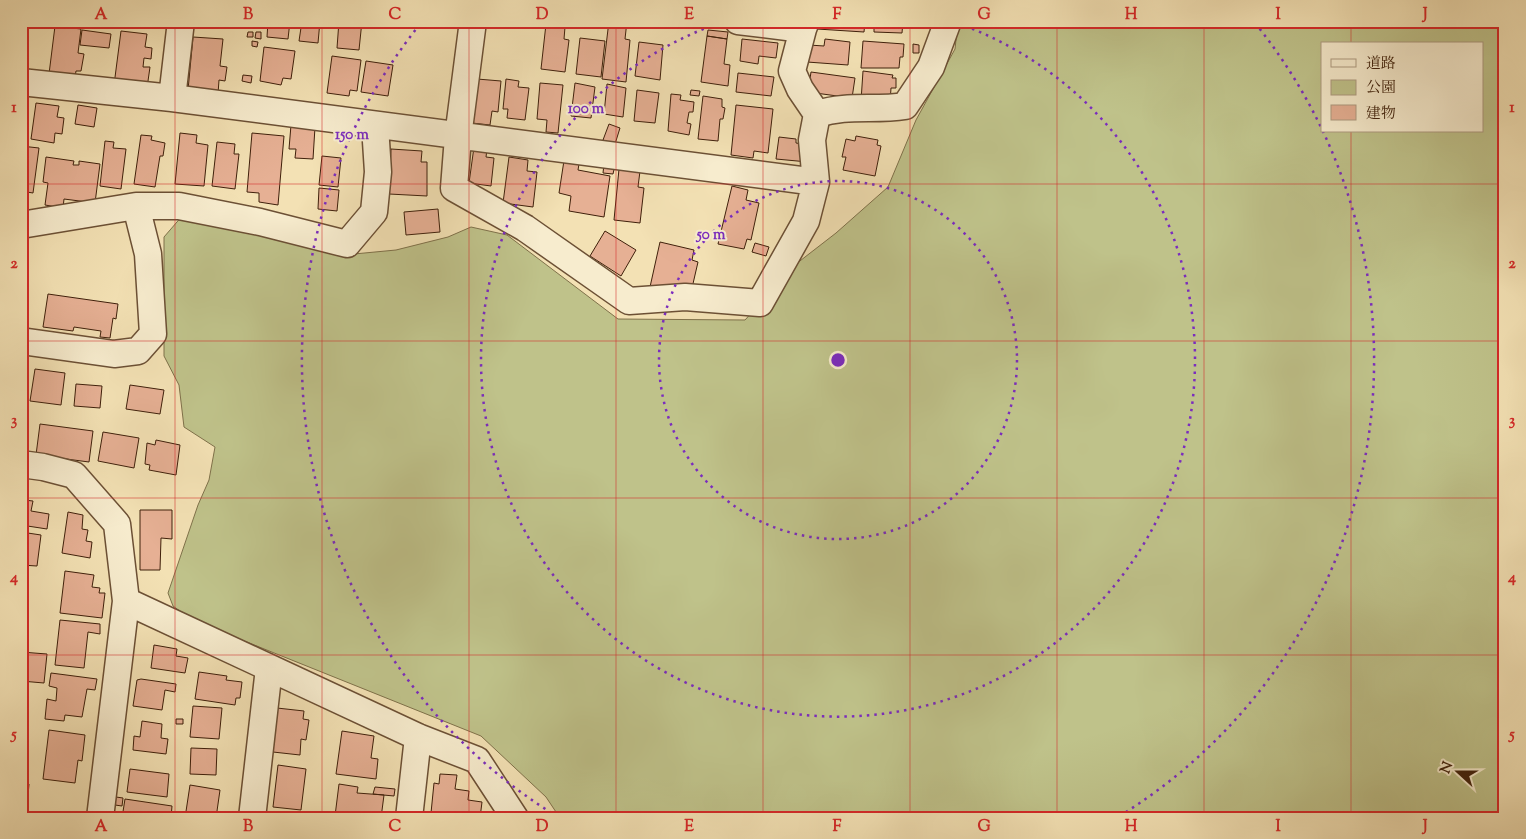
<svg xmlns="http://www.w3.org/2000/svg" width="1526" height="839" font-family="'Sorts Mill Goudy','Noto Serif JP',serif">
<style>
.green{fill:#bfc28a;stroke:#7f714a;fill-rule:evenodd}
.building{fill:#e6b094;stroke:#3f200b}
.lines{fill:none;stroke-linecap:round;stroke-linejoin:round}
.minor-casing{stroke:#6c5035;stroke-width:29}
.minor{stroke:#f7ecce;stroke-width:26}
.grid{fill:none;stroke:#d62828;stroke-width:1;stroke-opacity:0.55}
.ring{fill:none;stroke:#7b2cbf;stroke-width:2.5;stroke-dasharray:2.5 5}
.centre{fill:#7b2cbf;stroke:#f7ecce;stroke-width:2.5}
.ring-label{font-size:15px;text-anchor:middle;font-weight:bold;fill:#7b2cbf;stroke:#f7ecce;stroke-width:4;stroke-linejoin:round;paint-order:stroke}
.neatline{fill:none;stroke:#d62828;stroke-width:2}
.grid-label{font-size:16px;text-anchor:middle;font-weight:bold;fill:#d62828}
</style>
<rect width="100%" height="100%" fill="#f3e1b4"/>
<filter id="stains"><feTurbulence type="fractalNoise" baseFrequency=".004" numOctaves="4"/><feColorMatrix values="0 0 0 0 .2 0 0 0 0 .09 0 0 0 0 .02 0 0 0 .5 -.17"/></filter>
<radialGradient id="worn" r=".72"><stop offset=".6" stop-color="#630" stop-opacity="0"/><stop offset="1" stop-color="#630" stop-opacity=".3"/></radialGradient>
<path class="green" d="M958,21H1505V818H560L546,797L481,736L192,620L173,606L168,593L198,505L209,480L215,447L184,427L179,385L164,356V237L183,215L354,254L396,250L448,237L471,227L507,235L618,319L745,320L796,264L836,233L888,187L916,120L955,49ZM1322,44H1482V131H1322Z"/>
<path class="building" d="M210,21H244L243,26Z
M268,21H290L288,39L267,37Z
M302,21H320L318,43L299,41Z
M339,21H362L359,50L337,48Z
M407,21H445L444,28Z
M609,21H627L625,39L630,40L626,82L602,79Z
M817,21H865L864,32L817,29Z
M874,21H903L902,33L874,32Z
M253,22H262V28H253Z
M546,24L565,27L564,39L569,40L565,72L541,69Z
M55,26L81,29L78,53L84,54L81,71H76L75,77L49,74Z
M82,30L111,34L109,48L80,45Z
M708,30L728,32L727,39L707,36Z
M121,31L147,34L145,47L152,48L151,59L144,58L143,67H150L147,88L114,85Z
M248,32H253V37H247Z
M256,32H261V39L255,38Z
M707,36L727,39L724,64L730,65L728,86L701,82Z
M193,37L223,39L220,66L227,67L225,81L219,80L218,94L188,90Z
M580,38L605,41L601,77L576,74Z
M742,39L778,43L776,58L759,56L758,64L740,61Z
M825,39L850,42L848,65L807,62L809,45L824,46Z
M252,41L258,42L257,47L252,46Z
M863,41L904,44L903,57H900L899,68H861Z
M639,42L663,45L660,80L635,76Z
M913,44L919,45V53H913Z
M264,47L295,51L291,79L283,78L281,85L260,81Z
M332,56L361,60L357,91L350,90L349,96L327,93Z
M366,61L393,65L388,96L361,92Z
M863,71L893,75L892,78H896V88H891L890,103L861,101Z
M811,72L855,78L852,98L808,92Z
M738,73L774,77L771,96L736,92Z
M243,75L252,76L251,83L242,81Z
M477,79L501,81L498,112L492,111L490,125L472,123Z
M506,79L519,81L518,87L529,88L525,120L507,118L508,109H503Z
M540,83L563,85L558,133L546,132L547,120L537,119Z
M575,83L595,87L591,118L571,116Z
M607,84L626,88L623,117L604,114Z
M637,90L659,93L655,123L634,121Z
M691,90L700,91L699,96L690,95Z
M671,94L681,95L680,100L694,102L693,112H689L687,123L691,124L689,135L668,131Z
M703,96L722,99V107L725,108L723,119H720L718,141L698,139Z
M36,103L59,106L57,117L64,118L62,134L55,133L54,143L31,139Z
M78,105L97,108L94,127L75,124Z
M736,105L773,109L768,153L754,151L753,158L731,155Z
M609,124L620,128L615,144L603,140Z
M291,125L315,127L313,159L295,158L296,149H289Z
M180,133L197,135L196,143L208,145L204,186L175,184Z
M252,133L284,136L278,205L259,202V193L247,192Z
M141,135L152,136L151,140L165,143L163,156H160L155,187L134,184Z
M856,136L878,140L877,145L881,146L875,176L843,170L846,157H842L846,139L855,141Z
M779,137L796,139V143L810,145L808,162L776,159Z
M105,141L114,142L113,148L126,149L121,189L100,186Z
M217,142L235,144L234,154H239L235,189L212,186Z
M21,146L39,148L33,193L21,191Z
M474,147L487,149L486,157L494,158L491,186L469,183Z
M391,149L422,151L421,162H427V196L389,194Z
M565,154L580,158L578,170L610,176L604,217L569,211L571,196L559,193Z
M322,156L341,158L338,187L319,185Z
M46,157L74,161L73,165H79V161L100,164L95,203L64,199L63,208L45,205L48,183L43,182Z
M509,157L528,160L527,171L537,172L533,207L503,203Z
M604,164L615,165L613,174L603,173Z
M619,169L640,171L638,187L644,188L640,223L614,220Z
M732,186L748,190L746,200L759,203L751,240L747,239L744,249L718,244Z
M319,188L339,190L337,211L318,209Z
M438,209L440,232L406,235L404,212Z
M605,231L636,250L621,276L590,256Z
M660,242L694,250L692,260L698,262L692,288L650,287Z
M755,243L769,247L766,256L752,252Z
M48,294L118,304L116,319L113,318L110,338L100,337L101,331L74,327L73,331L43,327Z
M35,369L65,373L61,405L30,401Z
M76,384L102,386L100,408L74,406Z
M130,385L164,390L160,414L126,409Z
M40,424L93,431L89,462L36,455Z
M103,432L139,438L134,468L98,461Z
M156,440L180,445L176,475L149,470L150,465L145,464L147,443L155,445Z
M21,491L26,492L24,500L33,501L31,511L49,514L47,529L21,525Z
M140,510H172V539L161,538L160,570H140Z
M68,512L83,515L82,529L88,530L86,541L92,542L90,558L62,553Z
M21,532L41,535L37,566L21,565Z
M65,571L94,575L92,587L100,588L99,593H105L102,618L60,613Z
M21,581L28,582L26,593H22L21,602Z
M60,620L100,624V634L88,632L84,668L55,665Z
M154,645L177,649L176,656L188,658L185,673L151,668Z
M21,652L47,654L44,683L21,681Z
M199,672L227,676L226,680L242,682L240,698H236L235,705L195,699Z
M51,673L97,679L95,690L87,689L82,717L65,715L64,721L45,719L47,699L56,701L57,688L49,686Z
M141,679L176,684L175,692L165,690L162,710L133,706L137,680Z
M193,706L222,708L219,739L190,737Z
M277,708L304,711L303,719L309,720L306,740L301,739L300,755L273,752Z
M176,719H183V724H176Z
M142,721L162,724L161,738L168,739L166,754L133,750L134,736L140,737Z
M49,730L85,735L82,761L78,760L75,783L43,779Z
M342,731L374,736L371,758L378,759L376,779L336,774Z
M191,748L217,749L216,775L190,774Z
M278,765L306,769L301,810L273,807Z
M130,769L169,774L167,797L127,792Z
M440,774L457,775L455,789L469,791L468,800L482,802L480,818L431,813L434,783L439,784Z
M22,783L29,784L27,806L21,805Z
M339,784L358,787L357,793L384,795L381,818L335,816Z
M190,785L220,790L216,818H185Z
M375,787L395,789L394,796L373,794Z
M116,797L123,798L122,806L115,805Z
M125,799L172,806L171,818H122Z"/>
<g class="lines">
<defs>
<path id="minor" d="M473,21L458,137L454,188L525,228L629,301L685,297L760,303L806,221L816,182L812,140L817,114L800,89L792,71L803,29
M738,21L803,29L806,21
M21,82L172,98L181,21
M172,98L816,182
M817,114C848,104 874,111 905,106L931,67L948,21
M21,225L136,206H179L260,222L347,244L374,212L378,172L375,126
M21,341L114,354L138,351L153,334L148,254L136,206
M21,464L43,467L74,475L117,524L126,601L418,737L477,760L515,818
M100,818L126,601
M252,818L269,668
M409,818L418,737"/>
</defs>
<use href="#minor" class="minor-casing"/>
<use href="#minor" class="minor"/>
</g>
<path class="grid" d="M175,21V818M322,21V818M469,21V818M616,21V818M763,21V818M910,21V818M1057,21V818M1204,21V818M1351,21V44M1351,131V818M21,184H1505M21,341H1505M21,498H1505M21,655H1505"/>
<g class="ring">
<circle cx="838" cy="360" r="179"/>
<path d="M951 21A357 357 0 1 1 725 21"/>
<path d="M558 817A536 536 0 0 1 421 23M1255 23A536 536 0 0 1 1118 817"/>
</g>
<circle cx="838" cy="360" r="8" class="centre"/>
<g class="ring-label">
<text x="586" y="113">100 m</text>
<text x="352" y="139">150 m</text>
<text x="711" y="239">50 m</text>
</g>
<rect width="1526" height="839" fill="none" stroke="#f3e1b4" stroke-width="55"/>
<rect x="1321" y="42" width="162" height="90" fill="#f7ecce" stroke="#ad9a80"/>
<rect x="1331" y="59" width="25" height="8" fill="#f7ecce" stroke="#ad9a80"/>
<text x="1366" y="68" font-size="15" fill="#3f200b">道路</text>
<rect x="1331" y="80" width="25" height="15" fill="#bfc28a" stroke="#ad9a80"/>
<text x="1366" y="92" font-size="15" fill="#3f200b">公園</text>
<rect x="1331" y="105" width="25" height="15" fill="#e6b094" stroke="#ad9a80"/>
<text x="1366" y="118" font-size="15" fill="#3f200b">建物</text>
<g transform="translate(1458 772) rotate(291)" stroke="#f7ecce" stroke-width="4" paint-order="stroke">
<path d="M0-4L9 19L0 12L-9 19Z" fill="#3f200b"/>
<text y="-8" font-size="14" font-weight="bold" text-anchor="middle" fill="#3f200b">N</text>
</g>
<rect x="28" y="28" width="1470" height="784" class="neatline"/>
<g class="grid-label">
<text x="101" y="19">A</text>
<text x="248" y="19">B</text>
<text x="395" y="19">C</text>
<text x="542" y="19">D</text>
<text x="689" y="19">E</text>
<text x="837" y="19">F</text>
<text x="984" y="19">G</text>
<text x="1131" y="19">H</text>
<text x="1278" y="19">I</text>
<text x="1425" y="19">J</text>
<text x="14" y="112">1</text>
<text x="1512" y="112">1</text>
<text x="14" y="268">2</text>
<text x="1512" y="268">2</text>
<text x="14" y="425">3</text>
<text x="1512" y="425">3</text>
<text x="14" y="582">4</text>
<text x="1512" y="582">4</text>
<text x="14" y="739">5</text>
<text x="1512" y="739">5</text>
<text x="101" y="831">A</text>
<text x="248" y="831">B</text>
<text x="395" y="831">C</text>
<text x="542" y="831">D</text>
<text x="689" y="831">E</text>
<text x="837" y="831">F</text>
<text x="984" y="831">G</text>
<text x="1131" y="831">H</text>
<text x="1278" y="831">I</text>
<text x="1425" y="831">J</text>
</g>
<rect width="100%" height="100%" filter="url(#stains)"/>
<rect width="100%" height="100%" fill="url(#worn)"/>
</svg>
